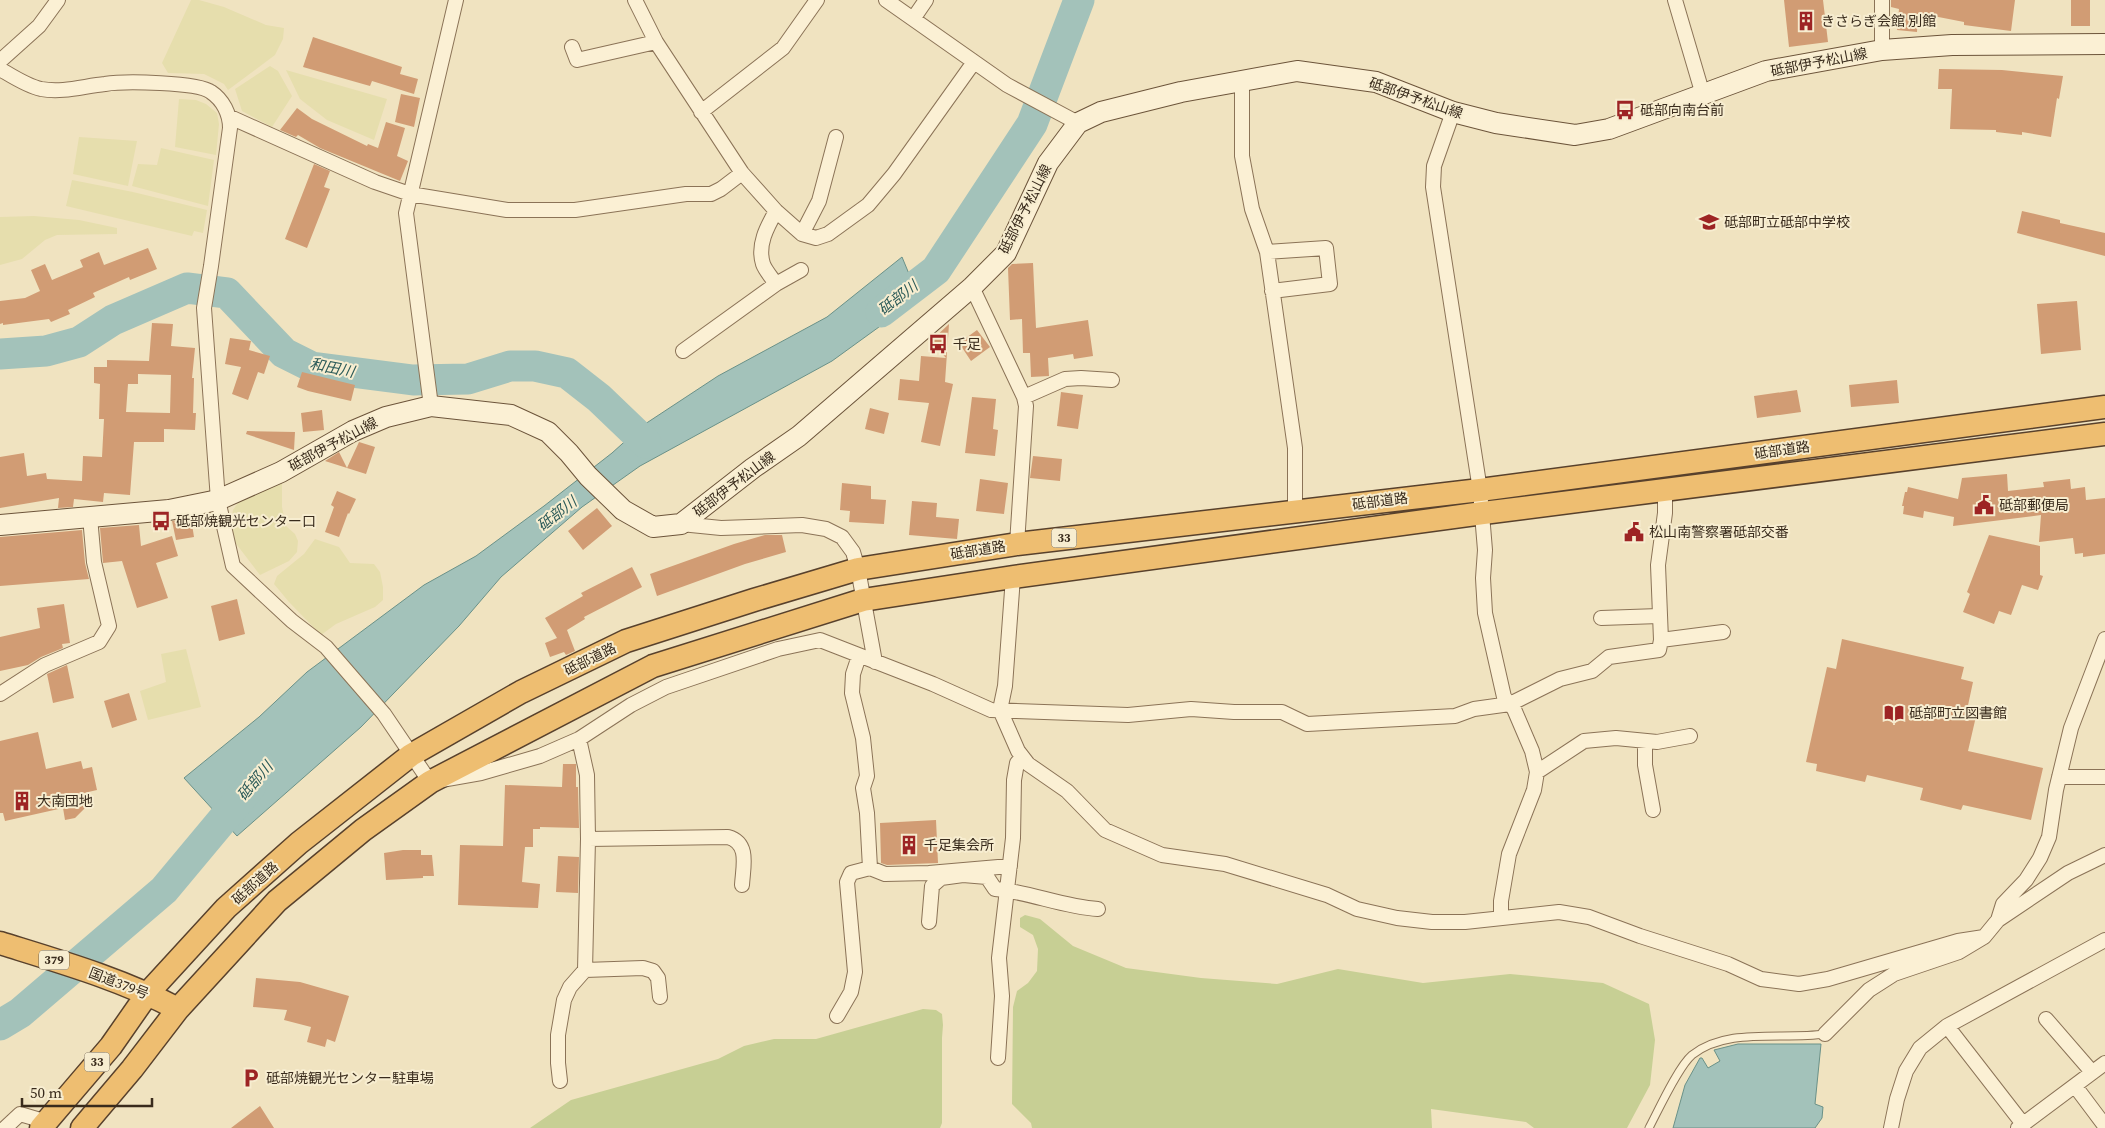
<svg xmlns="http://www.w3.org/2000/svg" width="2105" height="1128" font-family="'Source Serif 4','Noto Sans JP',serif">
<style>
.farmland{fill:#e6dead}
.green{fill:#c7cf94}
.water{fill:#a3c2ba;stroke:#6a9188}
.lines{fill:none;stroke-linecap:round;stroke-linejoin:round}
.river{stroke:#a3c2ba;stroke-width:31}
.building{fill:#d19c74;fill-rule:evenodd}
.service-casing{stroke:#8b7357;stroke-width:9}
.minor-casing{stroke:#8b7357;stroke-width:16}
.secondary-casing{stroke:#6c543a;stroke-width:22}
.trunk-casing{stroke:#58412c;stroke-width:25}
.service{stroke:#fbf0d4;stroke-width:7}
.minor{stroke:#fbf0d4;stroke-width:14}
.secondary{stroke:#fbf0d4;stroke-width:20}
.trunk{stroke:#eebe71;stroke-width:22}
.labels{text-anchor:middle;stroke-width:4;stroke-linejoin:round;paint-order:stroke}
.shield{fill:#f7edd0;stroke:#726552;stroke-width:1}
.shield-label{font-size:12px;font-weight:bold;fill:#392b1c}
.poi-label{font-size:14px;fill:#392b1c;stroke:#f7edd0;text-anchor:start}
.street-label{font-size:14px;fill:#392b1c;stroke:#f7edd0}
.water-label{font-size:15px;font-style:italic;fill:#2b5a58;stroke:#f7edd0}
</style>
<rect width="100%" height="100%" fill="#f0e3c0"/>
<path class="farmland" d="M191,0H199L224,7L266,25L284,28L283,39L275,55L228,90L224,84L204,74L168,73L162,63Z
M270,66L278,71L292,96L272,127L242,111L235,89Z
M286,70L387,99L374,140L327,120L300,99Z
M179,99L196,100L206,104L217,113L219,124L216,155L175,147Z
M79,137L137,141L128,186L73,174Z
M161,148L214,160L208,206L132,186L138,164L157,165Z
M72,180L133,192L207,210L203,233L194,231L192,236L66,206Z
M34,216L79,220L117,228V234L57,235L45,240L22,259L0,265V217Z
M282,480V507L286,526L295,534L298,541L297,552L289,561L260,575L234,541L231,521L233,510L239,501Z
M315,539L339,547L350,563L374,564L380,572L383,587V600L375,607L336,624L321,635L289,602L274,584L277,576L304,554Z
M186,649L201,707L148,720L140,691L166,682L161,654Z"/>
<path class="green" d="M1025,915L1040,919L1073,946L1126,968L1201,978L1277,984L1338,969L1423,983L1510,974L1603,983L1649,1004L1655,1040L1650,1085L1627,1128H1534L1526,1122L1431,1109L1432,1128H1032L1031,1123L1012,1104L1013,1007L1017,991L1028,983L1037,971L1038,949L1033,935L1020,927V918Z
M923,1009L936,1010L942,1014L943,1025L942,1038V1123L940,1128H530L571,1100L718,1059L744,1046L774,1039H816Z"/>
<path class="water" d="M902,257L919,298L832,361L640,466L582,507L501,577L459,626L361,727L237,836L184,778L259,717L307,672L424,585L476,556L544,506L612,453L642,426L718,376L827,317Z
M1738,1044H1821L1815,1104L1823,1107L1822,1118L1815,1128H1673L1685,1085L1700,1058H1702L1708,1068L1720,1061L1714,1050Z"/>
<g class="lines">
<path class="river" d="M881,312L936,270L1032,124L1079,0
M0,354L46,351L79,342L113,320L187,288L227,293L284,353L312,367L413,380L468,379L510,366H535L567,373L599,398L646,443
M0,1025L20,1013L164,890L250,787"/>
</g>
<path class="building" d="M1784,0H1823L1828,42L1789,47Z
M1891,0H2015L2011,31L1964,25V22L1918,13L1917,32L1897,30L1899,9L1891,7Z
M2071,0H2090V26H2071Z
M313,37L402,67L400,74L418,79L414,94L372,81L370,86L303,67Z
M1939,69L2002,70L2063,76L2059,99L2057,98L2051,137L2022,132V135L1996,132V130L1950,129L1952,89H1938Z
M401,94L420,98L414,127L395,122Z
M297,108L312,119L367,146L368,144L378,148L386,122L405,128L397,156L408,161L400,181L320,148L298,135L296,137L280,130Z
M314,164L330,171L324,187L330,189L307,248L285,239Z
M2022,211L2060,220V223L2105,233V256L2017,233Z
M148,248L157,269L130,280L129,277L93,293L95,297L68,310L70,314L51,322L49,319L3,325V323L0,324V301L25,298L40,291L31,270L45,264L52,280L83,267L80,260L99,252L104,265Z
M1033,263L1036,328L1088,320L1093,356L1074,359L1073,354L1048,358L1049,376L1031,377L1030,353H1023L1022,319L1010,320L1008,268L1012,264Z
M2077,301L2081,350L2041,354L2037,304Z
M152,323L173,324L171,346L195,348L192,378H194L193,413H196L195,430L164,429V442H134L130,495L104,493L103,502L74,499L73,507L58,508L59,498L0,508V457L24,453L27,476L46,473L47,479L82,481L83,456L102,457L104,419H99L100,384L94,383V367H107V360L149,361ZM138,374L171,375L170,413L126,412L128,384H138Z
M949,324L945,382L953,384L940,446L921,442L929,403L898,400L900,379L919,381L921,356L946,358L931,341Z
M977,330L990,347L971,361L959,343Z
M230,338L251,341L249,350L270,356L264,374L258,372L248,400L232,394L241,367L225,364Z
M302,372L355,385L351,401L308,391L297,387Z
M1897,380L1899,403L1851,407L1849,385Z
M1797,390L1801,412L1757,418L1754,396Z
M1061,392L1083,395L1078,429L1057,426Z
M972,397L996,399L993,429L998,430L995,456L965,453Z
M870,408L889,413L884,434L865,429Z
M322,410L324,430L303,432L301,413Z
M247,431L295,432L294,450L246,434Z
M359,442L375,447L366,474L347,468Z
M339,452L347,468L325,461Z
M1033,456L1062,459L1060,481L1030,478Z
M2007,474L2008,491L2044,487L2043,482L2070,479L2071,489L2085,487L2086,500L2105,498V554L2083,557V553L2075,554L2073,538L2039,542L2041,515L1953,526L1954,517L1924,511L1923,518L1903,514L1904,506H1902L1905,492H1907L1908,487L1958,499L1962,478Z
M980,479L1008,483L1004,514L976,511Z
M842,483L871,486V499L886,500L884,524L849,522L850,511L840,510Z
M337,491L356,499L349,514L348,513L339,537L325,532L334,507L331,505Z
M912,501L937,503L936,517L959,519L957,539L909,535Z
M597,508L612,526L583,550L568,531Z
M191,518L194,537L176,540L172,521Z
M139,525L141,546L172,536L178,556L156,563L168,598L137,608L122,561L103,563L100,528Z
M82,530L85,563L89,579L0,586V537Z
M765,535H782L786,552L745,564L657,596L650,574L734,544Z
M1989,535L2040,546V575L2043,576L2038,590L2022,585L2011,615L1999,611L1994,624L1963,612L1970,594L1967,592Z
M632,567L642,587L584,617L585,619L567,630L575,651L566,655L564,652L550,657L545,643L557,638L545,618L583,596L581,593Z
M237,599L245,634L219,641L211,606Z
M64,604L70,643L62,644L63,648L41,657L28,665L0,671V637L40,628L37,608Z
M1842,639L1964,667L1961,679L1973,682L1967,710L1977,712L1968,751L2043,768L2031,820L1963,805L1961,810L1920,800L1923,788L1867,775L1865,782L1816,771L1817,764L1806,762L1827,667L1836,669Z
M67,665L74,698L53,703L47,674Z
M129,693L137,720L112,728L104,701Z
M38,732L46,769L81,761L83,769L92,767L97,790L84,793L86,807L75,818L65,820L63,808L5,821L3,813H0V741Z
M563,764H576V787H578L579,828L540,827V829H533V847H525L522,882L540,884L538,908L458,905L460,845L503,846L505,785L562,787Z
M936,820L938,863L887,865L881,863L880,823Z
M403,850H421V855H432L434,876H423V878L386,880L384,853Z
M558,856L579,857L578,893L556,892Z
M256,978L300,982L349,996L335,1042L327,1039L325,1047L307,1042L311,1027L284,1020L287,1010L253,1007Z
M260,1106L274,1128H231Z"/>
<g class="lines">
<defs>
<path id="service" d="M1649,1128C1658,1111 1678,1067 1692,1055C1727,1027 1782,1040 1825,1034"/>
<path id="minor" d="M635,0L656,42L742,173L776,211L802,234L816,238L828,234L868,205L894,174L974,62
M886,0L1007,85L1078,123
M1675,0L1703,95
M1882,0V50
M913,19L926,0
M572,47L577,60L656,42
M0,61L39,26L58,0
M0,69C12,76 27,86 41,89C63,93 84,86 105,84C124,81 198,82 211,92C223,100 230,114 230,128L211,266L204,308L218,500L233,566L292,621L326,647L384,714L430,782L481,773L540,756L579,739L631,705L666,687L778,649L820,640L933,684L991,710L1128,715L1191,709L1234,712H1282L1307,724L1455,716L1474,709L1510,704L1560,679L1592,671L1609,657L1659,650L1661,640L1658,565L1665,513V490
M1242,80V156L1252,209L1267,252L1295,448V511
M701,112L783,48L817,0
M1453,112L1434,166L1433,187L1480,490L1485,550L1483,578L1485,613L1504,697L1514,709L1532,751L1537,772L1534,790L1509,854L1501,901V917
M230,117L375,182L410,194L507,210H575L686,194H711L721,189L742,173
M802,234L819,201L836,137
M1267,252L1326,248L1330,284L1272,291
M776,284C772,278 765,270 763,264C757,245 767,227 776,211
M972,287L1024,397L1026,406L1017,544
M683,351L776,284L801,270
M1024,397L1065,379L1081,378L1112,380
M431,406L406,213L456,0
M681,524L721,528L802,525L826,529L842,537L853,552L858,569L875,662
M1013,577L1005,686L1000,710L1018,751L1028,764L1067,791L1105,830L1162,855L1225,864L1327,895L1357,909L1397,918L1432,922H1465L1559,912L1589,917L1640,936L1728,964L1761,979L1799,984L1828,979L1958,941L1984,937
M1601,618L1659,616
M1661,640L1723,632
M0,694L45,665L99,642L109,626L94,562L90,517
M1645,741V765L1653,810
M1537,772L1584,741L1616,738L1657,742L1690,736
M2059,777H2105
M588,839L728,837C750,843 743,867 742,885
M870,868L885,874L929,873L1010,866
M1998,920L2003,904L2026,880L2040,858L2049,837L2056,790L2071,728L2105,639
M929,922L932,886L941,878L963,875L987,877L995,889C1030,892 1063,907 1098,909
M585,970L643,968L653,971L658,978L660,997
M837,1016L851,992L855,972L847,882L851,873L870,868L867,813L863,788L867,776L863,738L852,693L853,674L859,656
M2046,1019L2092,1072
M1947,1026L2023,1124
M1825,1034L1869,990L1894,974L1959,952L1984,937L1998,920L2068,873L2105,855
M998,1058L1002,996L999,958L1013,838L1014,780L1017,763L1022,758
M560,1081L558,1063V1035L564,1000L570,987L585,970L588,839L587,775L579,739
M2075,1086L2105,1126
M5,1128L20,1114L47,1122
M1891,1128L1897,1099L1906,1071L1920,1048L1947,1026L2105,940
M2018,1128L2105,1063"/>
<path id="secondary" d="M0,525L169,510L218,500L281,472L353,431L386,417L431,406L511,415L548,432L569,453L588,476L623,510L653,527L681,524L753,468L799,436L972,287L1006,253L1048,163L1078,123L1101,112L1181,92L1297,71L1376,82L1453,112L1496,123L1575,135L1609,129L1766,71L1882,50L1952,45L2105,44"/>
<path id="trunk" d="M0,943C61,962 121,979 178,1009
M41,1128L111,1046L148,993L226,908L299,843L411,755L521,692L626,641L754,600L858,569L1017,544L1480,490L2105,407
M82,1128L132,1069L178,1009L277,901L363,830L430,782L653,666L863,600L1013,577L1483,513L2105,434"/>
</defs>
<use href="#service" class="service-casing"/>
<use href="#minor" class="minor-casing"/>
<use href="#secondary" class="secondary-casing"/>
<use href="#trunk" class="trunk-casing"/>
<use href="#service" class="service"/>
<use href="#minor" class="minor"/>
<use href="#secondary" class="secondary"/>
<use href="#trunk" class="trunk"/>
</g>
<defs>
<symbol id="building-bare" viewBox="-9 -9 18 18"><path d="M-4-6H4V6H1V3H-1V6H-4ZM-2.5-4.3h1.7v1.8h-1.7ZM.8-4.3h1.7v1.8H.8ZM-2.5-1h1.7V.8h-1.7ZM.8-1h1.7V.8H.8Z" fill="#9d2424" stroke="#f7edd0" stroke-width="2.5" paint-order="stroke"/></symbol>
<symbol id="bus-bare" viewBox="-9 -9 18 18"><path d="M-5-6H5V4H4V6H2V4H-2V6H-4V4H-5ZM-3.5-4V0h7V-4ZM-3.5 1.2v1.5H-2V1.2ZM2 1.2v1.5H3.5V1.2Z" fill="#9d2424" stroke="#f7edd0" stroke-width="2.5" paint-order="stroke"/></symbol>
<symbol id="school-bare" viewBox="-9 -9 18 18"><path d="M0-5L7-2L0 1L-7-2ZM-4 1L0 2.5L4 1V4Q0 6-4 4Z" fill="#9d2424" stroke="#f7edd0" stroke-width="2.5" paint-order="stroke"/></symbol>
<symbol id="civic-bare" viewBox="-9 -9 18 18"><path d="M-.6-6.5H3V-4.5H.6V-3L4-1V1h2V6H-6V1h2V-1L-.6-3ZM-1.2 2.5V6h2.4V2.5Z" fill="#9d2424" stroke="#f7edd0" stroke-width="2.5" paint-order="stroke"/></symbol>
<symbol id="library-bare" viewBox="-9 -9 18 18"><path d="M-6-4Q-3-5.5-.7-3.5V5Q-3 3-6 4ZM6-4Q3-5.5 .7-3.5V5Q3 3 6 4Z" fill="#9d2424" stroke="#f7edd0" stroke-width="2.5" paint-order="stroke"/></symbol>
<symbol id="parking-bare" viewBox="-9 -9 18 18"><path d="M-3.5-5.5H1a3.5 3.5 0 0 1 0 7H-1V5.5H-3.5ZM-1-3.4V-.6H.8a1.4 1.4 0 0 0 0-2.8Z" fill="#9d2424" stroke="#f7edd0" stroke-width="2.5" paint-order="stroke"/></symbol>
</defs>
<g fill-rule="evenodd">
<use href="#building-bare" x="1792" y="7" width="28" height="28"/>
<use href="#bus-bare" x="1611" y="96" width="28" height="28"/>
<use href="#school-bare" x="1695" y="208" width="28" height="28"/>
<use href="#bus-bare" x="924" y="330" width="28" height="28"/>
<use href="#civic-bare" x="1970" y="491" width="28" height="28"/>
<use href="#bus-bare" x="147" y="507" width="28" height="28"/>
<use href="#civic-bare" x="1620" y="518" width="28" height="28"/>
<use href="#library-bare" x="1880" y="699" width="28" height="28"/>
<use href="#building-bare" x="8" y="787" width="28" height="28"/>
<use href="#building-bare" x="895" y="831" width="28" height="28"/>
<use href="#parking-bare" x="237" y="1064" width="28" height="28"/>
</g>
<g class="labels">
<g class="shield">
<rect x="1051.5" y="528.5" width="25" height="19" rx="4"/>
<rect x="39" y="950.5" width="30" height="19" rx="4"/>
<rect x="84.5" y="1052.5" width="25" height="19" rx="4"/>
</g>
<g class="shield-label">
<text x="1064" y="542">33</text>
<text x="54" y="964">379</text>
<text x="97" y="1066">33</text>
</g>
<g class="poi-label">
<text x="1821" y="26">きさらぎ会館 別館</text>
<text x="1640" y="115">砥部向南台前</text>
<text x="1724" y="227">砥部町立砥部中学校</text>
<text x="953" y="349">千足</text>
<text x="1999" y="510">砥部郵便局</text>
<text x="176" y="526">砥部焼観光センター口</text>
<text x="1649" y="537">松山南警察署砥部交番</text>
<text x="1909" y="718">砥部町立図書館</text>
<text x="37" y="806">大南団地</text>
<text x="924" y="850">千足集会所</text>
<text x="266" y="1083">砥部焼観光センター駐車場</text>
</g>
<g class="street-label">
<text transform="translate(1819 62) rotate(-11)" y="5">砥部伊予松山線</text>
<text transform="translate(1416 98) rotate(19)" y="5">砥部伊予松山線</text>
<text transform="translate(1025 209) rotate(-63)" y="5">砥部伊予松山線</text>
<text transform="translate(333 444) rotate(-28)" y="5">砥部伊予松山線</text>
<text transform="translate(1782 450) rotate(-8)" y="5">砥部道路</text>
<text transform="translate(734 484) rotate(-37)" y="5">砥部伊予松山線</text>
<text transform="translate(1380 501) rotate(-7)" y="5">砥部道路</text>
<text transform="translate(978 550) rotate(-9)" y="5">砥部道路</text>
<text transform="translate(590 659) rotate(-26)" y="5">砥部道路</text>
<text transform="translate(255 883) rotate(-42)" y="5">砥部道路</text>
<text transform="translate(119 983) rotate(21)" y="5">国道379号</text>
</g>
<g class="water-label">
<text transform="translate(898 298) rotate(-38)" y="5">砥部川</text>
<text transform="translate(332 368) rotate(11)" y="5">和田川</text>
<text transform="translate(557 514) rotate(-38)" y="5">砥部川</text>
<text transform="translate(255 781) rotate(-50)" y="5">砥部川</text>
</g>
</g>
<path d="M22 1098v8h130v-8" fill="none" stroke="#392b1c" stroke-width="2.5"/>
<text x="30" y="1098" font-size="15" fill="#392b1c" stroke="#f7edd0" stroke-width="4" paint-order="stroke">50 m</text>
</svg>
